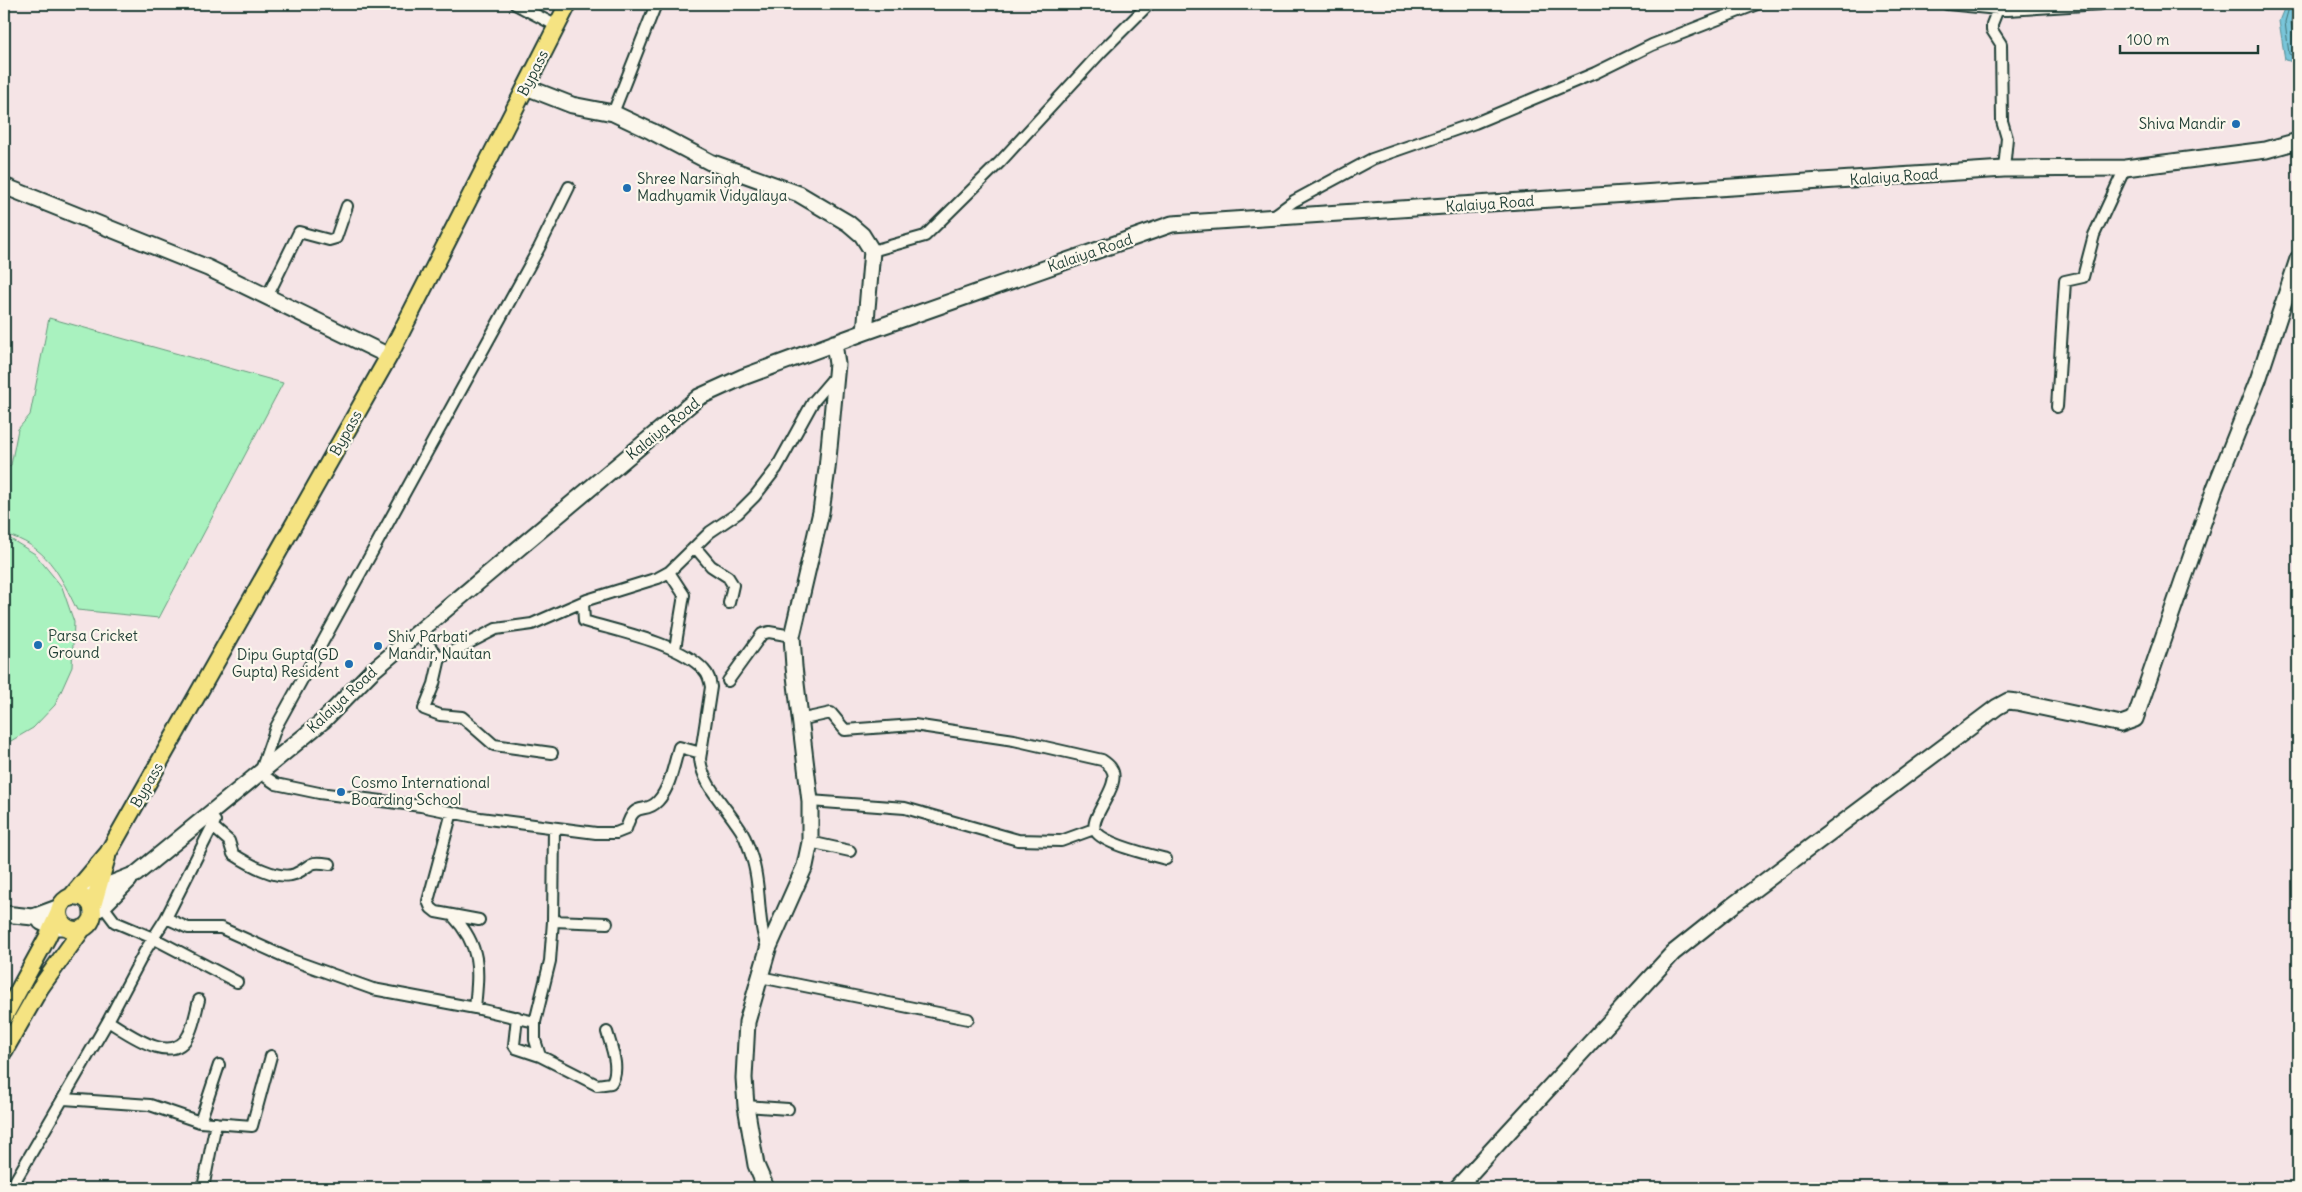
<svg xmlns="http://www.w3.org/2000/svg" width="2302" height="1192" font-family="Delius,sans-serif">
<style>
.green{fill:#a9f2bf;stroke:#64987a}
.water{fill:#79c5d9;stroke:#558f97}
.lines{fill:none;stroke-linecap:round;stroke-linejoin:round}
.shore{stroke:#437376;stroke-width:1}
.street-casing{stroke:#1f3d34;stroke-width:14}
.secondary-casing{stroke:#1f3d34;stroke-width:19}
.primary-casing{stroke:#1f3d34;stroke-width:20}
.street{stroke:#fbf7ec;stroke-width:10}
.secondary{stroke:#fbf7ec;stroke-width:15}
.primary{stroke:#f5e382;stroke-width:16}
.poi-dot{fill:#1f6fb2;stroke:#fbf7ec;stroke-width:2}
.labels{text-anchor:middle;stroke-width:4.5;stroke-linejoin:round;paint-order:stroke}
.street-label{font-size:15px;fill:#1f3d34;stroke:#fbf7ec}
.poi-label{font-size:15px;fill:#1f3d34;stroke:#fbf7ec;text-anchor:start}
</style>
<rect width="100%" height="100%" fill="#f5e4e6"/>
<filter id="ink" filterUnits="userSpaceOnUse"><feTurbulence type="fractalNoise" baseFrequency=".02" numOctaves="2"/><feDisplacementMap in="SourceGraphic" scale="10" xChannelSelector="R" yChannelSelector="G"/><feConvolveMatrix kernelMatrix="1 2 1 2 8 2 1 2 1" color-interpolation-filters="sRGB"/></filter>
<g filter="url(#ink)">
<path class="green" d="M49,318L283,383L159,618L77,610C60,574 46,545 4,534V471L11,465L18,429L30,415Z
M4,322L9,350L4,383Z
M4,535L35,554L62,587L74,622L72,667L55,705L33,728L4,745Z"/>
<path class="water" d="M2286,4H2298V63L2285,60L2279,21Z"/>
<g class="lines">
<path class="shore" d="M2290,4L2285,22L2289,54L2298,58
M2297,4L2291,22L2295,49L2298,52"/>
<defs>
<path id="street" d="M515,4L557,26
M1947,4L2008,10L2101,4
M1998,9L1992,24V30L2001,44L2002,121L2007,138L2004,169
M613,113L656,4
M569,187L539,248L276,727L260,773L276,784L319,793L421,806L480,818L596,833H616L626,829C635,798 644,816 658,801C670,788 674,764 679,747L701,753
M1272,217L1294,201L1372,159L1475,123L1595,73L1652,45L1757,4
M872,251L925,236L1000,162L1101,52L1149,4
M267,297L299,232L329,240L336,238L347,206
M2057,407L2065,281L2083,277L2094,235L2125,168
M695,547L711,566L728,577L733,585L729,603
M669,572L684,595L675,649
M583,603L584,621C619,632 679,643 704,670C709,675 710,681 711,687L700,759C703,785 722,802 736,823C743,832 749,847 752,858C762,887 756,921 768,949
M418,633L440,658L496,629L532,624L587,600L658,578L669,572L710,532L738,513L755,496L776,469L813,402L836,375
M440,658L434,684L424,709L440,715L462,717L494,745L552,753
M728,681L762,634L769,632L792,636
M799,720L831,713L845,730L914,725L1014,740L1102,760C1105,762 1109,765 1111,768C1124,786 1084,820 1097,833C1108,845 1150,855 1166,859
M810,801L905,808L1018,840L1061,841L1094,829
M452,812L428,901L431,908L436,912L479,920
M213,827L229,841L233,854C247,863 278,881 295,874C313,866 306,860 330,864
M810,842L850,851
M103,906L115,922L153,938L237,982
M453,916C481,946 479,968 475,1008
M166,918L215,821
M553,921L607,923
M760,977L968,1019
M517,1017L514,1045L516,1048L540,1056
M108,1021C128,1033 173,1068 189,1034C194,1024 196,1011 199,1000
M535,1022L550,961L553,921L554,828
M64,1099L150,1105L200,1122L219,1065
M746,1106L788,1109
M200,1122L252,1126L271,1056
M11,1188L108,1021L145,951L166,918L188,928H221L292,960L373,989L475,1008L535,1022V1040L540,1056L597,1085L611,1083C621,1070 611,1046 607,1032
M203,1188L216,1123"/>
<path id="secondary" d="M526,87L572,105L613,113L651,131L710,162L799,194L848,223L862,235L872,251L865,332
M4,186L208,268L389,356
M78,897L136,874L323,721L371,672L699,397L743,377L865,332L1172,224L2004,169L2125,168L2266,150L2298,141
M92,913L103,906L129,880
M4,914L33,917L60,907
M41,922L52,927H67
M766,1188L756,1165L746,1106L744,1078L747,1022L768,949L805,866L810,842V801L794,667L792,636L821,512L827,469L837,364L834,343
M1457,1188L1673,953L1732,906L1997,707L2008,701L2017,702L2121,724L2135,719L2215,488L2258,380L2298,259"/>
<path id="primary" d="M59 913a17 17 0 1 1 34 0a17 17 0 1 1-34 0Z
M70,898L108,853L389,356L568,4
M92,909L107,857
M4,1017L47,938L59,912
M4,1051L40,988L83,928"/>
</defs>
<use href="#street" class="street-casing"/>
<use href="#secondary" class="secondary-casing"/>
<use href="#primary" class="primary-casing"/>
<use href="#street" class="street"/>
<use href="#secondary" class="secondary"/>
<use href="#primary" class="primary"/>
</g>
</g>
<g class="poi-dot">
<circle cx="2236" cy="124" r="5"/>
<circle cx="627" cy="188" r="5"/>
<circle cx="38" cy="645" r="5"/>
<circle cx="378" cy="646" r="5"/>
<circle cx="349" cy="664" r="5"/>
<circle cx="341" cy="792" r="5"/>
</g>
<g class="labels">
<g class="street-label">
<text transform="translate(533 73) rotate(-63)" y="5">Bypass</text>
<text transform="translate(1894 177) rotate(-4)" y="5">Kalaiya Road</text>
<text transform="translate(1490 204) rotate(-4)" y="5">Kalaiya Road</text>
<text transform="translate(1090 253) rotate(-19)" y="5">Kalaiya Road</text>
<text transform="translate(663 429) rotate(-39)" y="5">Kalaiya Road</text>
<text transform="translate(346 433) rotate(-61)" y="5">Bypass</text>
<text transform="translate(342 700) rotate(-43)" y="5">Kalaiya Road</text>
<text transform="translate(147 785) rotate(-60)" y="5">Bypass</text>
</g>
<g class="poi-label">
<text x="2226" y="129" text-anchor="end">Shiva Mandir</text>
<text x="637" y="184">Shree Narsingh<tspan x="637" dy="17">Madhyamik Vidyalaya</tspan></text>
<text x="48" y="641">Parsa Cricket<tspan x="48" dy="17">Ground</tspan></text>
<text x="388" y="642">Shiv Parbati<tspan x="388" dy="17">Mandir, Nautan</tspan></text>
<text x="339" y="660" text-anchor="end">Dipu Gupta(GD<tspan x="339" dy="17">Gupta) Resident</tspan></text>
<text x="351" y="788">Cosmo International<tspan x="351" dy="17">Boarding School</tspan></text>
</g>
</g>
<rect width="2302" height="1192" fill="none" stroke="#fbf7ec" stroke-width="20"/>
<rect x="10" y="10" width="2282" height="1172" fill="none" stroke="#1f3d34" stroke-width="2" filter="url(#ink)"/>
<path d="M2120 45v8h138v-8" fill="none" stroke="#1f3d34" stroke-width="2.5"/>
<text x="2127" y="45" font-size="15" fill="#1f3d34" stroke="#fbf7ec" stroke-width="4" paint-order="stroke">100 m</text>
</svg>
